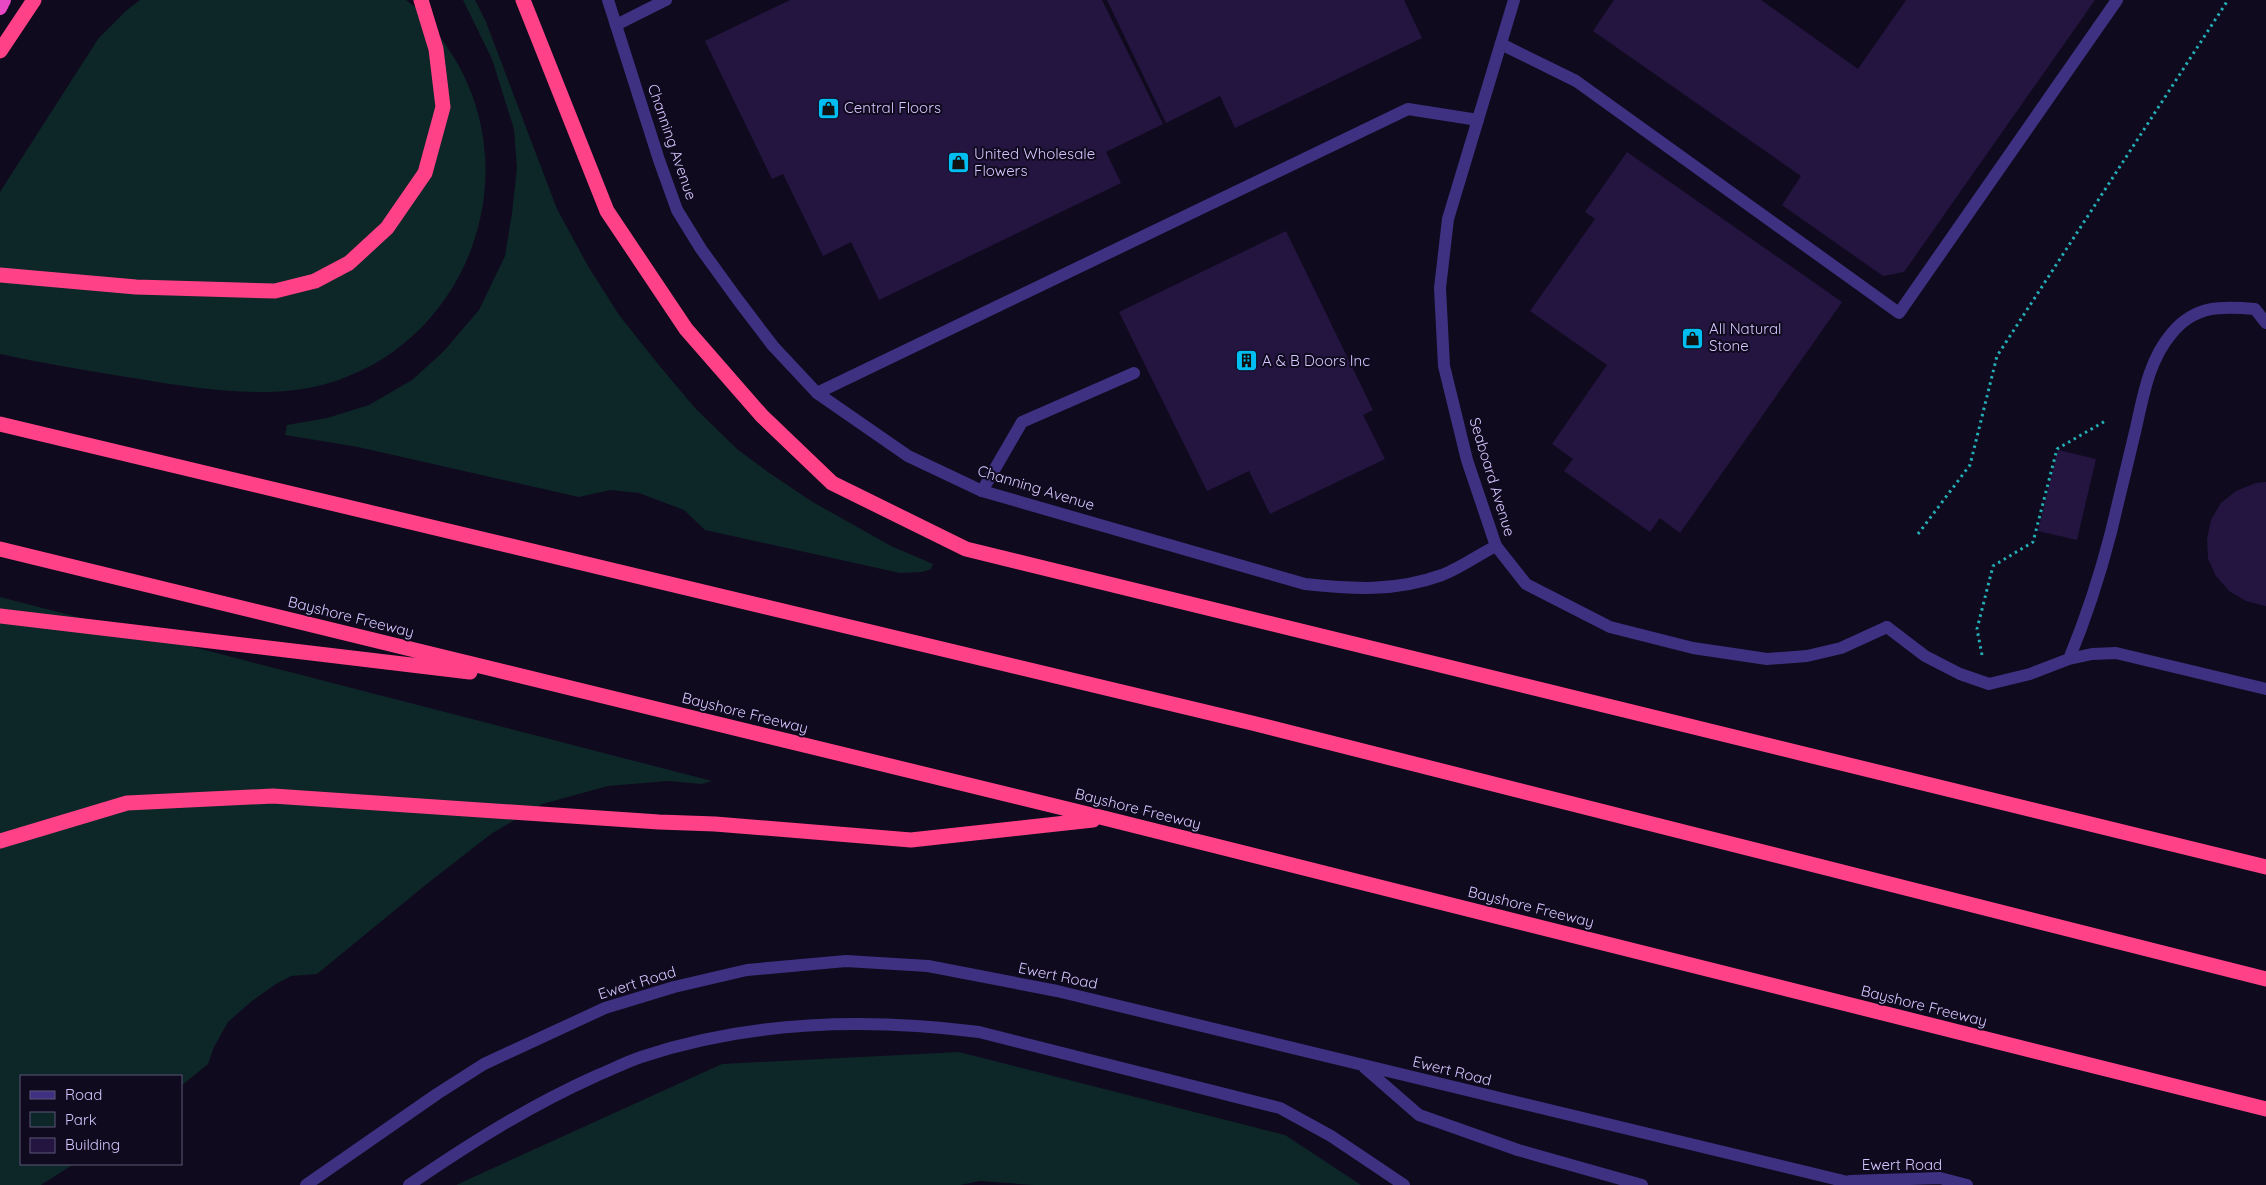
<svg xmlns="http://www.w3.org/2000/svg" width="2266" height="1185" font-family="Quicksand,sans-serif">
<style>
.green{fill:#0d2628}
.building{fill:#231540}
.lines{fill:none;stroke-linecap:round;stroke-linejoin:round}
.path{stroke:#24aeb6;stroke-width:3;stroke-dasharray:2.5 4;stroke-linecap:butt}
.service{stroke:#3e3181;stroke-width:12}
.minor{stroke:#3e3181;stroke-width:12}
.trunk{stroke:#e848c3;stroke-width:14}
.motorway{stroke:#ff4287;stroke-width:15}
.labels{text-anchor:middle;stroke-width:4;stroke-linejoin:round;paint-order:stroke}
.poi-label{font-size:15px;fill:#d4c7ff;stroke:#100a1e;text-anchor:start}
.street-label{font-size:15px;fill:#d4c7ff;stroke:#100a1e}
</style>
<rect width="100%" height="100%" fill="#100a1e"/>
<path class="green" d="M140,0H406C426,14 440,36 453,56C530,180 464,348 322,385C258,401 184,386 120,376C80,369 40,363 0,354V192L98,39L127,10Z
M463,0H475L486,22L557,209L588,266L619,315L658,364L695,408L737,449L768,472L811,501L891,546L933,564L931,569L922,572L900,573L705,530L684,510L639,493L610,490L579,497L358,447L285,435L287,425L327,418L369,405L412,380L443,352L479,310L505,256L512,213L517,168L514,129L492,59Z
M0,597L712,781L702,784L668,781L608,786L542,804L491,834L428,883L317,974L291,976L276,984L252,1001L228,1022L214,1047L208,1064L181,1086V1076H21V1164H74L41,1185H0Z
M959,1052L1285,1135L1361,1185H1033L980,1181L960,1185H456L722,1064Z"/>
<path class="building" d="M790,0H1102L1163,124L1106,152L1121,183L879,300L851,242L823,256L783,174L772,179L705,41Z
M1107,0H1404L1422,38L1235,128L1220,96L1166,123Z
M1614,0H1761L1858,69L1906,0H2095L1904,272L1883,276L1782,205L1801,176L1593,31Z
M1627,152L1842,302L1680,533L1660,518L1650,532L1564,471L1573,459L1552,444L1607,365L1530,311L1595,219L1585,212Z
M1286,231L1373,410L1363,415L1385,459L1270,514L1249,471L1207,491L1119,312Z
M2058,450L2096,459L2077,540L2038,531Z
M2266,482V606H2265L2246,601L2229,591L2216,576L2208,559L2207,539L2211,520L2221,503L2236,491L2256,483Z"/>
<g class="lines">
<path class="path" d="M1918,534L1970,465L1997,356L2228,0
M1982,655L1977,629L1993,566L2033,542L2057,449L2107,420"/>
<path class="service" d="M616,25L666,0
M1501,44L1576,81L1899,313L2117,0
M817,393L1408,109L1478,120
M982,491L1022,422L1134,373
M1887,627L1925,656L1960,674L1989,684L2030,674L2069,659L2092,654L2116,653L2266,689
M2069,659C2086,618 2100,575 2111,532C2119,499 2127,465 2135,432C2143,398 2148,361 2172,333C2195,305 2222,306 2255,309L2266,323
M1365,1068L1419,1115L1518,1150L1642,1185
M1850,1181L1940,1178L1967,1185
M306,1185L437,1094L484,1064L605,1008L674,987L747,970L846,961L928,966L1057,991L1860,1185
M409,1185C469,1144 529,1106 596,1076C611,1070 626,1062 641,1057C748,1021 867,1018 979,1032L1280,1108L1331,1136L1404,1185"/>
<path class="minor" d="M608,0L659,160L677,210L701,249L738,300L773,346L817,393L908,456L982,491L1305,584C1353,589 1395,592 1442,575C1460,568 1478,555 1496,546
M1514,0L1448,219L1440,288L1444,366L1467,460L1496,546L1526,584L1610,627L1693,648L1767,659L1807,656L1841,648L1887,627"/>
<path class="trunk" d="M0,8L4,0"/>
<path class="motorway" d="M523,0L607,211L686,329L762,416L832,483L966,549L2266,867
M0,51L34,0
M0,275L136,287L275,291L315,281L349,263L387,228L425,173L443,107L436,49L421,0
M0,424L1252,723L2266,979
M0,549L1104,818L2266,1109
M0,616L470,672
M0,841L127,803L273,796L659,822L715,824L911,840L1093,820"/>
</g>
<defs>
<symbol id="shop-square" viewBox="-11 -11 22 22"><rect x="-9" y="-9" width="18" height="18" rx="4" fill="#00bef2" stroke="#100a1e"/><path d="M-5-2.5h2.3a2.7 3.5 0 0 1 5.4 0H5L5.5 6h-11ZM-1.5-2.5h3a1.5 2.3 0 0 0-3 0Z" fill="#111"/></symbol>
<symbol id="building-square" viewBox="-11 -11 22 22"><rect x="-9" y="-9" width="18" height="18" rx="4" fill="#00bef2" stroke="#100a1e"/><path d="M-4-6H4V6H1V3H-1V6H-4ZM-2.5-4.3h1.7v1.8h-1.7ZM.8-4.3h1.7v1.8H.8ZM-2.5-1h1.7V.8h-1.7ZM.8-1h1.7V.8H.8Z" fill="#111"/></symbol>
</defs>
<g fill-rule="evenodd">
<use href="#shop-square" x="816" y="96" width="25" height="25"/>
<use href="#shop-square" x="946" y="150" width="25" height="25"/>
<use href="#shop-square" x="1680" y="326" width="25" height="25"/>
<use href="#building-square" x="1234" y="348" width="25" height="25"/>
</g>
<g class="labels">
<g class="poi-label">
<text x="844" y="113">Central Floors</text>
<text x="974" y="159">United Wholesale<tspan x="974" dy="17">Flowers</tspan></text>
<text x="1709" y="334">All Natural<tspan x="1709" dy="17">Stone</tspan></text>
<text x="1262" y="366">A &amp; B Doors Inc</text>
</g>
<g class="street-label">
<text transform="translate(672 142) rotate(71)" y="5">Channing Avenue</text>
<text transform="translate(1492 477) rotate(73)" y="5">Seaboard Avenue</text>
<text transform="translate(1036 488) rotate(17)" y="5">Channing Avenue</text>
<text transform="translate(351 617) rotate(14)" y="5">Bayshore Freeway</text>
<text transform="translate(745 713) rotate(14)" y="5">Bayshore Freeway</text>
<text transform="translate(1138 809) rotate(14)" y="5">Bayshore Freeway</text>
<text transform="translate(1531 907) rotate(14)" y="5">Bayshore Freeway</text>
<text transform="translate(1058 976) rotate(12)" y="5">Ewert Road</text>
<text transform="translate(637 983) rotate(-17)" y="5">Ewert Road</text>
<text transform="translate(1924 1006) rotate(14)" y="5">Bayshore Freeway</text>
<text transform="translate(1452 1071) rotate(14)" y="5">Ewert Road</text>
<text x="1902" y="1170">Ewert Road</text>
</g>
</g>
<rect x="20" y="1075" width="162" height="90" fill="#100a1e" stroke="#5e5678"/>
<rect x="30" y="1091" width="25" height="8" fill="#3e3181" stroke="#5e5678"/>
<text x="65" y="1100" font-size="15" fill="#d4c7ff">Road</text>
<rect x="30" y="1112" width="25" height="15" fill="#0d2628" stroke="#5e5678"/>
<text x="65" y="1125" font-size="15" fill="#d4c7ff">Park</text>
<rect x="30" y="1138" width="25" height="15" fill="#231540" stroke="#5e5678"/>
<text x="65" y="1150" font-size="15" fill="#d4c7ff">Building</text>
</svg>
